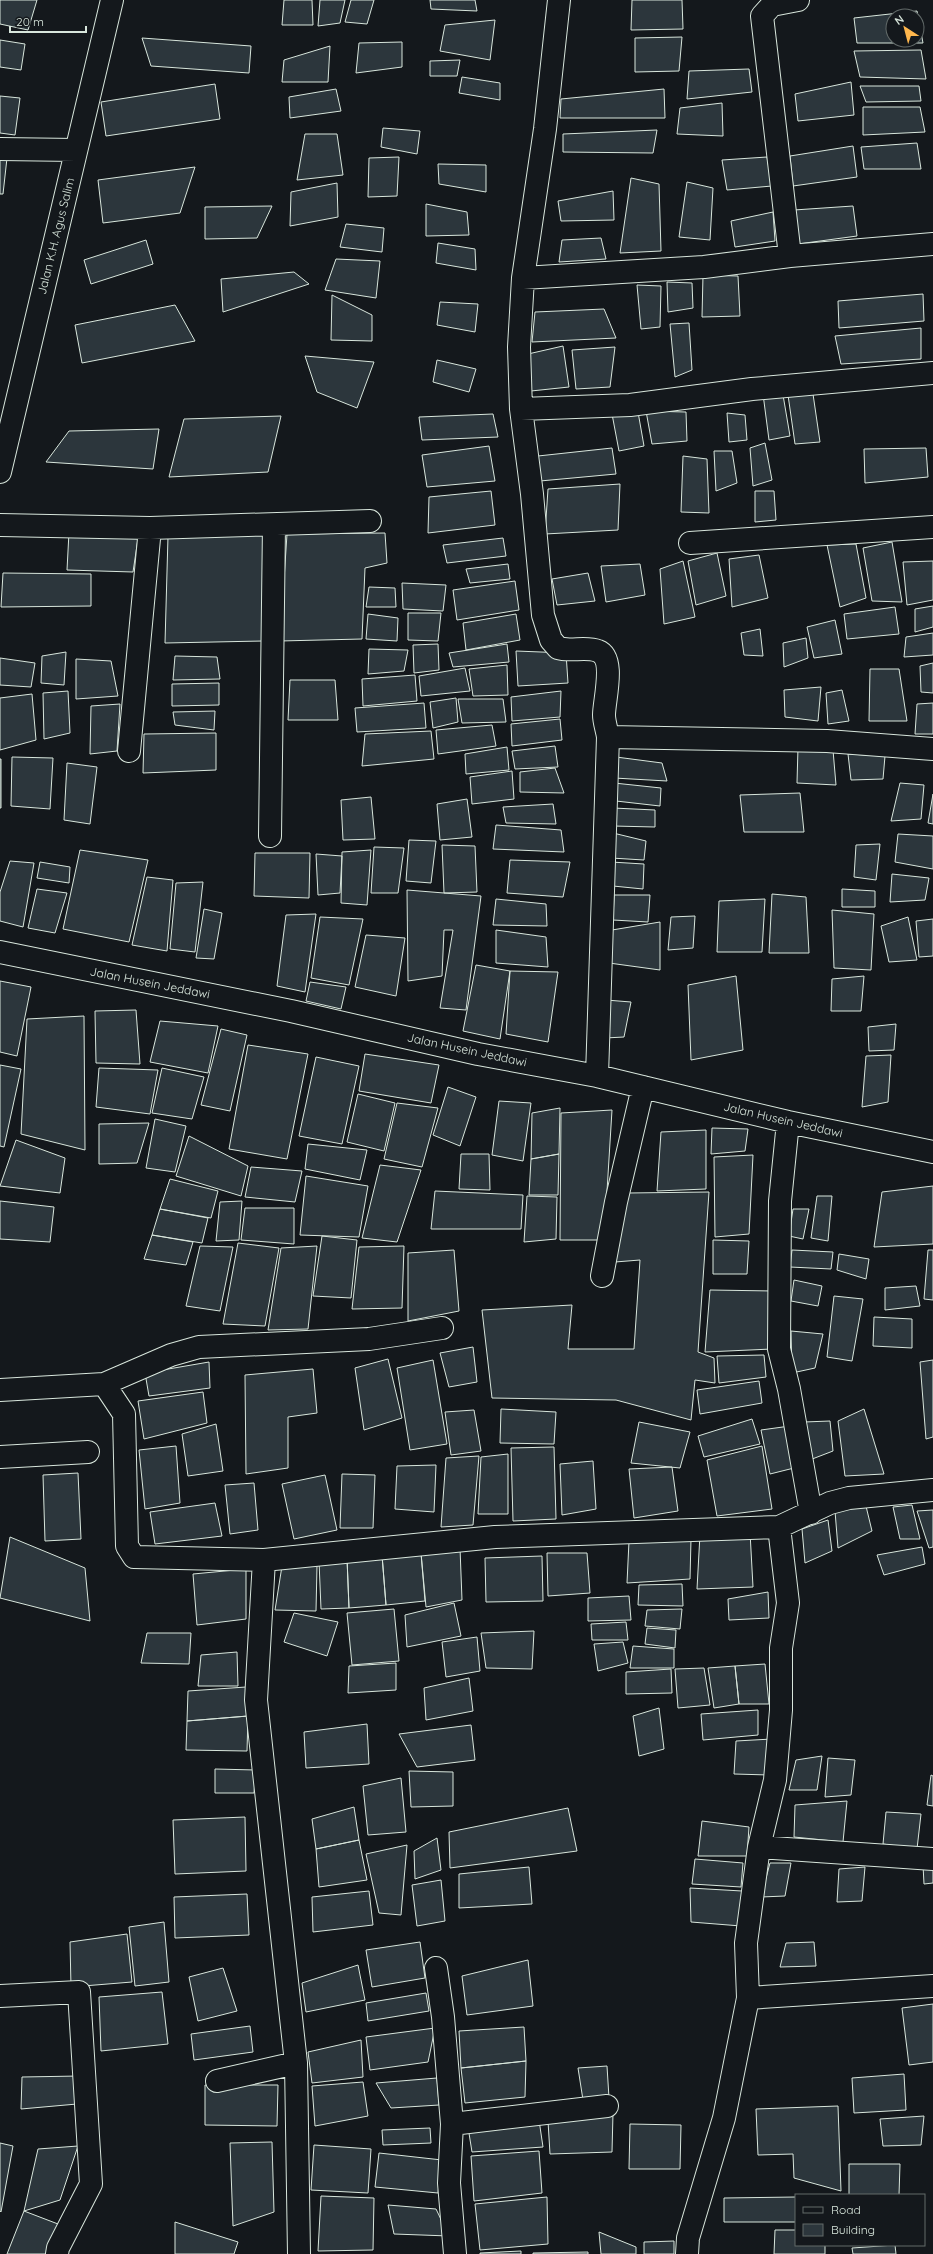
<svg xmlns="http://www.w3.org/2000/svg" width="933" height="2254" font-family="Quicksand,sans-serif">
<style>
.building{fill:#2c363c;stroke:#d8e6dc;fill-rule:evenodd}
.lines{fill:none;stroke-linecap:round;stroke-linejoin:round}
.minor-casing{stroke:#d8e6dc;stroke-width:24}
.minor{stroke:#14181c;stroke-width:22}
.labels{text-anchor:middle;stroke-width:3;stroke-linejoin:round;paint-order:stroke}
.street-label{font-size:12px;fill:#d8e6dc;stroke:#14181c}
</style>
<rect width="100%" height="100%" fill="#14181c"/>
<path class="building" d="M0,0H37L28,30L0,24Z
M284,0H312L313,25H282Z
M320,0H345L340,23L318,26Z
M351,0H374L367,24L345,22Z
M430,0H475L477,11L431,9Z
M632,0H682L683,29L631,30Z
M917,11L923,43H857L854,18ZM893,16H917V40H893Z
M495,20L490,60L440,51L445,25Z
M682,37L679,71L635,72V38Z
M142,38L251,46L249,73L151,66Z
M0,40L25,44L21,70L0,67Z
M402,42V67L356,73L359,43Z
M330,46L328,82H282L284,60Z
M921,50L926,79L860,77L854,51Z
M460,60L457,76H430V61Z
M749,69L752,92L687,99L689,71Z
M462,77L500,83V100L459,93Z
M851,82L854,115L798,121L795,94Z
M215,84L220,119L106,136L101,102Z
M860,86H919L921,101L866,102Z
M336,89L341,111L290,118L289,97Z
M664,89L665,118H560L561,99Z
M0,96L20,98L15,135L0,133Z
M722,103L723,136L677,134L680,108Z
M863,107H920L925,132L863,135Z
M383,128L420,131L417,154L381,147Z
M657,130L653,153L563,152V134Z
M305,134H337L343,175L297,180Z
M917,143L921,169H864L861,147Z
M853,146L857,177L793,186L790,156Z
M399,157L397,196L368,197L369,158Z
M767,157L772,186L727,190L722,160Z
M0,158H7L3,194H0Z
M438,164L486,165V192L439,184Z
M195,167L180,213L103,223L98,180Z
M631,178L659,184L661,251L620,253Z
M687,182L713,188L710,240L679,237Z
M337,183L338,217L290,226L291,192Z
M613,191L614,220L561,221L558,201Z
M426,204L467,212L469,235L426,236Z
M272,206L257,238L205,239V207Z
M853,206L857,236L798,244L794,210Z
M773,212L775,241L735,247L731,221Z
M346,224L384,228L382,252L340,247Z
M601,238L606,259L559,262L562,240Z
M146,240L153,264L91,284L84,260Z
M438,243L475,249L476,270L436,263Z
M336,259L380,261L376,298L325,290Z
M294,272L309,284L223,312L221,279Z
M703,275L738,276L740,316L702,317Z
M667,282L692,283L693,308L668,312Z
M637,285L661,286L660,327L641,329Z
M923,294L924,321L839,328L838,301Z
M332,295L372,315V341L331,340Z
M440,302L478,304L475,332L437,325Z
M175,305L195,341L82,363L75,325Z
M604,309L616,338L532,342L535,312Z
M689,323L692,370L675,377L670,324Z
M921,328V359L841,364L835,336Z
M563,346L569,387L531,391L528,354Z
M615,347L610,387L576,389L572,350Z
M305,356L374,362L357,408L317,392Z
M437,360L476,369L469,392L433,382Z
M763,394L783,395L790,436L769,440Z
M813,394L820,442L795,444L788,395Z
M646,411L686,412L687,441L652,444Z
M638,412L644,446L619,451L612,414Z
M727,413L745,415L747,440L729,442Z
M493,414L498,437L422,440L419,417Z
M281,416L268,472L169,477L184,419Z
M159,429L153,469L46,462L69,431Z
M765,443L772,480L753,486L750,448Z
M489,446L495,481L427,487L422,455Z
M612,448L616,474L540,481L538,456Z
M926,448L928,477L865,483L864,449Z
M714,451H732L737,483L716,491Z
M683,456L707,459L709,513L681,512Z
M620,484L618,530L545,534L548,489Z
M491,491L495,525L428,533L429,497Z
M755,491H774L776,520L755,522Z
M69,532H139L133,572L67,570Z
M385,533L387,563L365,568L362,639L280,641L287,534Z
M268,535L263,641L165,643L168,536Z
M503,538L506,556L447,563L443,545Z
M892,542L902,602L872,601L863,548Z
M856,544L866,598L840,607L827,545Z
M717,553L726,596L696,605L688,561Z
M759,555L768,598L732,607L729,559Z
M683,561L695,617L664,624L660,569Z
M933,561V600L907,605L903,562Z
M508,564L510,579L470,583L466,569Z
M640,564L645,595L606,602L601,566Z
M3,573L91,574V606L1,607Z
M588,573L595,601L557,605L552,579Z
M515,581L519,610L457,620L453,590Z
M402,583L446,585L443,611L403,609Z
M369,587L395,588L396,607H366Z
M933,606V627L915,632V609Z
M895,607L899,634L847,639L844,614Z
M408,613H441L438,641L408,640Z
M368,614L398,618L397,641L366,639Z
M516,614L520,640L466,650L463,623Z
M835,620L842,654L814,658L807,627Z
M760,629L763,656L744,655L741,633Z
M933,633V655L904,657L906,637Z
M806,638L808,658L784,667L783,643Z
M438,644L439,670L414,673L413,645Z
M507,644L509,662L453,667L449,653Z
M369,649L408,650L404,671L368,674Z
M516,651L566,653L568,683L518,686Z
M66,652L64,685L41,683L42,656Z
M175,656L217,657L220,679L173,680Z
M0,658L35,663L31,687L0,685Z
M76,659L111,661L118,696L76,699Z
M933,663V693L921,692L920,666Z
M507,665L508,695L473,696L469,669Z
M465,668L470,691L421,696L419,676Z
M870,669H899L907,721H869Z
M415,675L417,701L363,706L362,679Z
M290,680H335L338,720H288Z
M219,683V705L172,706V684Z
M821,687L818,721L785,717L784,690Z
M842,690L849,721L828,724L826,693Z
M68,691L70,733L44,739L43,693Z
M561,691L560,717L512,721L511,697Z
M32,694L36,740L0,750V698Z
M456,698L458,722L433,728L430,702Z
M458,699H503L506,722L462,723Z
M424,703L426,728L357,732L355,708Z
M933,703V734H915L917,704Z
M120,704L117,751L90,754L91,706Z
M215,711L214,730L175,725L173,712Z
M560,719L562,740L512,746L511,724Z
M492,725L496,746L438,754L436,730Z
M431,731L434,759L362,766L365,734Z
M216,733V770L143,773L144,734Z
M555,746L558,767L515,769L512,751Z
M507,747L509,770L466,774L465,754Z
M798,747L833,750L836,785L797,783Z
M848,754L885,756L883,779L851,780Z
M12,757L53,758L50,809L11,806Z
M616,757L662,763L667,781L614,778Z
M0,759H1V808H0Z
M67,763L97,767L90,824L64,820Z
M555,768L564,793L520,792V772Z
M512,771L514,799L472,804L470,777Z
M614,783L661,788L660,806L616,801Z
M900,783L924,785L921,819L891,821Z
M800,793L804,832H744L740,795Z
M933,794V824L928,823Z
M371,797L375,839L343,840L341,800Z
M467,799L472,837L440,840L437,804Z
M553,804L556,824L506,823L503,807Z
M613,808L655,810V827L613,826Z
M496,825L561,830L564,852L493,849Z
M613,833L646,841L644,860L611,858Z
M898,834L933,836V869L895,862Z
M409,840L436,841L431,883L406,881Z
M880,844L876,880L854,877L856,845Z
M442,845L475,846L477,892L444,893Z
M374,847L404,848L398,893H371Z
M80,850L148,860L129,942L63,929Z
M371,850L367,905L341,903L342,852Z
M255,853H310L309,898L254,896Z
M316,854L342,856L340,893L318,895Z
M510,860L570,862L563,897L507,893Z
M10,861L34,863L23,927L0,921V892Z
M40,862L70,867L69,883L37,878Z
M611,862L644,864L643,889L613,886Z
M892,874L929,878L925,900L890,902Z
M147,877L173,880L167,951L132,945Z
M203,882L195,952L170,949L176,883Z
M37,889L67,893L55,933L28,928Z
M842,889L875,891V907H842Z
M407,890L481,896L466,1010L440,1008L453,930H444L442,976L408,981Z
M772,894L806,897L809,953H769Z
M614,895H650L648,922L613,920Z
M496,899L546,904L547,926L493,925Z
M765,899L762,952H717L719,901Z
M204,909L222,913L214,959L196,958Z
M832,910L874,914L871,970L834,968Z
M316,914L305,992L277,986L286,915Z
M695,916L693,948L668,950L671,917Z
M320,917L363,919L349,985L311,978Z
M908,917L917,960L889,962L881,926Z
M933,919V956L919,957L916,921Z
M660,922V970L609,963L612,930Z
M496,930L546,937L548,967L496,963Z
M366,935L405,938L396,996L355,987Z
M476,965L510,971L500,1039L463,1031Z
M510,971L558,972L548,1042L506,1034Z
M736,976L743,1050L691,1060L688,985Z
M864,976L861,1011H831L832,979Z
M0,981L31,987L17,1056L0,1052Z
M310,982L346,987L341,1009L306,1001Z
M606,1000L631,1002L624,1037L605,1038Z
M136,1010L140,1064L96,1063L95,1011Z
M84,1016L85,1150L21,1134L27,1019Z
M160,1021L218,1026L208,1073L150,1062Z
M896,1024L894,1050L869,1051L868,1027Z
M221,1029L247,1035L230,1111L201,1105Z
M248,1045L308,1054L287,1159L229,1149Z
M365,1054L439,1065L431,1103L359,1091Z
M891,1055L888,1102L862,1107L866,1056Z
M316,1057L359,1066L342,1144L299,1136Z
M0,1065L21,1069L4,1147L0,1146Z
M99,1068L158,1070L150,1114L96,1107Z
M162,1068L204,1077L192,1119L152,1113Z
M448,1087L476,1097L460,1146L433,1135Z
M358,1094L395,1103L384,1151L347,1142Z
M499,1101L531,1103L523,1161L492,1155Z
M397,1103L438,1108L422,1167L384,1159Z
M560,1108L559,1154L531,1159L532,1113Z
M612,1110L604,1240H560L561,1113Z
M155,1119L186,1126L175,1172L146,1168Z
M149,1123L137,1163L99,1164V1124Z
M712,1128L748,1129L745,1151L711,1154Z
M706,1130V1189L657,1191L661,1132Z
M189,1136L248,1166L241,1196L176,1176Z
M16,1140L65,1158L60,1193L0,1186Z
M308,1144L367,1150L360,1180L305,1169Z
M461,1154H489L490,1190L459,1189Z
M559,1154L558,1195H529L531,1159Z
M753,1155L749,1234L715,1237L714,1157Z
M380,1165L421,1170L397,1242L362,1238Z
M251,1167L302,1171L295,1202L245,1197Z
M306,1176L368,1186L359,1237L300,1235Z
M170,1179L218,1191L211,1218L160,1209Z
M933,1186V1244L874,1247L882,1192Z
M435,1191L523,1195L521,1229H431Z
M709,1192L698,1352L714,1358L715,1383L695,1380L691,1420L616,1400L492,1398L482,1310L572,1305L568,1349H634L640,1260L615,1262L628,1193Z
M527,1196L557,1197L556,1239L524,1242Z
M817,1196H832L828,1241L811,1238Z
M0,1201L54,1207L50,1242L0,1239Z
M242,1201L239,1240L216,1241L220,1202Z
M245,1208H294V1244L241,1240Z
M160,1209L208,1218L202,1243L152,1235Z
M793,1209H809L803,1239L789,1236Z
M152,1235L193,1242L186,1265L144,1259Z
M322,1236L357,1240L351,1298L313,1296Z
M713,1240L749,1241L747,1274H713Z
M238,1243L279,1248L265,1326L223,1324Z
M200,1246L233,1247L220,1311L186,1306Z
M317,1246L308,1329L268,1330L281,1248Z
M404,1246L402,1308L352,1309L359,1247Z
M454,1250L459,1311L408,1321V1253Z
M792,1250L833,1252L831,1269L790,1267Z
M928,1250H933V1300L924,1299Z
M839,1254L869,1259L866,1279L837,1270Z
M794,1280L822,1286L818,1306L791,1301Z
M916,1286L920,1306L885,1310V1288Z
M710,1290L773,1291L772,1349L705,1352Z
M834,1296L863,1299L852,1361L827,1357Z
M874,1317L912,1319V1348L873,1346Z
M791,1331L823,1334L815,1368L792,1373Z
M473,1347L477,1382L449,1387L440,1353Z
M764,1355L766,1377L719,1383L717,1356Z
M388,1359L402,1418L364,1430L355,1368Z
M433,1360L447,1444L410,1450L397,1368Z
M933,1360V1437L926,1439L920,1362Z
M209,1362L210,1388L149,1396L145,1373Z
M313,1369L317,1413L288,1417V1468L246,1474L245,1375Z
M759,1381L762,1403L700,1414L697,1390Z
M203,1392L207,1423L144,1439L138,1401Z
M501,1409L556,1412L554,1444L500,1443Z
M864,1409L884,1474L845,1476L838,1421Z
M474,1410L481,1451L451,1455L445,1412Z
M752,1419L760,1444L704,1457L698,1436Z
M830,1421L833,1451L807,1461L804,1422Z
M639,1422L690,1432L680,1468L631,1463Z
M216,1424L223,1471L188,1476L182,1434Z
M790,1426L802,1466L770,1474L761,1430Z
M176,1446L180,1503L145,1509L139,1450Z
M762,1446L772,1509L717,1516L707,1460Z
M554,1447L556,1519L513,1521L511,1448Z
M508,1454V1514H478L481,1457Z
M479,1456L473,1525L441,1527L446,1458Z
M593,1461L596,1509L562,1515L560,1464Z
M436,1465L434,1512L395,1509L397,1466Z
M672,1467L678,1511L634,1518L629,1469Z
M78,1473L81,1539L45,1541L43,1475Z
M342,1474L375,1475L373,1528H340Z
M325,1475L337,1530L294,1539L282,1484Z
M254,1483L258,1530L230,1534L225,1485Z
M865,1502L872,1531L838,1548L835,1511Z
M215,1503L222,1536L155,1544L150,1512Z
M912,1505L920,1539H900L893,1507Z
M933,1510V1547L929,1548L917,1511Z
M828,1520L832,1551L805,1563L802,1529Z
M750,1532L753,1587L697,1589L700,1534Z
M10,1537L85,1568L90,1621L0,1598Z
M691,1539L690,1579L627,1583L629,1541Z
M922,1547L925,1564L884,1575L877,1555Z
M460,1548L462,1600L426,1607L421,1553Z
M421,1553L425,1601L386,1605L382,1555Z
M547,1553H587L590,1593L548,1596Z
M382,1555L386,1605L349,1608L347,1558Z
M542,1556L543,1601L486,1602L485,1558Z
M347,1558L349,1608L321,1609L319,1561Z
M282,1566H317L316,1611L275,1610Z
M246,1569V1619L197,1625L193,1574Z
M682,1584L683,1606L638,1605L639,1585Z
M768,1592L769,1618L729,1620L728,1599Z
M629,1596L631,1620L588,1621V1598Z
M454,1603L461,1636L407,1647L405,1615Z
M394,1609L399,1661L352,1665L347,1613Z
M682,1609L680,1629L645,1626L647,1610Z
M294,1613L338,1622L327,1656L284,1642Z
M626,1622L628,1640H592L591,1624Z
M647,1628L676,1630L675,1648L645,1644Z
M534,1631L532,1669L486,1668L481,1633Z
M147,1633H191L189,1664L141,1663Z
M477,1637L480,1671L446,1677L442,1642Z
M623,1642L628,1663L598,1671L594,1644Z
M633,1646L674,1649V1668H630Z
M237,1652L238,1686H198L201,1655Z
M396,1663V1690L348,1693L349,1666Z
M765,1664L769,1704H739L735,1666Z
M735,1666L739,1704L714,1708L708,1668Z
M704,1668L710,1705L678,1708L675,1669Z
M671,1669L672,1693L626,1694V1672Z
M469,1678L473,1711L426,1720L424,1688Z
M246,1687L248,1716L187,1721L188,1691Z
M659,1708L664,1749L639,1756L633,1716Z
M758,1710V1735L703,1740L701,1714Z
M248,1716L247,1751L186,1750L187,1721Z
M367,1724L369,1764L306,1768L304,1732Z
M471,1725L475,1760L417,1767L399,1734Z
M772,1739L769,1775L734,1774L736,1741Z
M822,1756L817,1790H789L796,1760Z
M828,1758L855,1760L851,1795L825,1797Z
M215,1769L256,1770L254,1793H215Z
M409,1771L453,1772V1806L411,1807Z
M931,1775L933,1776V1806L927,1805Z
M401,1778L406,1832L368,1835L363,1786Z
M847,1801L843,1842L794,1837L795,1805Z
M354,1807L359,1840L316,1849L312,1819Z
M568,1808L577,1851L450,1868L449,1832Z
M886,1812L921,1814L917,1849L883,1844Z
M245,1817L246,1871L175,1874L173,1820Z
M702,1821L749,1827L747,1856H698Z
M437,1838L441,1870L415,1879L414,1851Z
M359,1840L367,1880L319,1887L316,1849Z
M407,1845L401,1915L379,1913L366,1854Z
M695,1859L743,1863L741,1887L692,1884Z
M770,1863H791L785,1896L761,1897Z
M923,1865H933V1883L924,1884Z
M529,1867L532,1904L459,1908V1874Z
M865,1867L862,1901L837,1902L839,1869Z
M441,1880L445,1921L417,1926L412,1885Z
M690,1888L742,1891L741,1926L691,1922Z
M369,1891L373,1925L313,1932L312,1897Z
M247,1894L249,1935L175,1938L174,1897Z
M164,1922L169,1982L135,1986L129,1927Z
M127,1934L132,1982L71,1987L70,1942Z
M420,1942L425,1978L372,1987L366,1950Z
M814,1942L816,1966L780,1967L786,1943Z
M528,1960L533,2006L467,2015L462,1976Z
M358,1965L365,2000L306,2012L302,1983Z
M223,1968L237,2011L198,2021L189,1977Z
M162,1992L168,2044L101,2051L99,1997Z
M426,1993L429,2011L368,2021L366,2003Z
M933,2004V2062L909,2065L902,2008Z
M250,2026L253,2052L194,2060L191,2034Z
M524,2027L526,2061L461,2068L459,2031Z
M435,2028L428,2062L370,2070L366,2037Z
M361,2040L363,2077L312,2083L308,2052Z
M526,2061L525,2097L465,2103L461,2068Z
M607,2066L609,2098L583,2100L578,2068Z
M904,2074L906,2110L854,2113L852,2078Z
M79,2076L77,2104L21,2109L22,2077Z
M437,2078L439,2105L391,2108L376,2083Z
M363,2082L368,2116L315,2126L312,2086Z
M205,2085H278L277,2126L205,2125Z
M838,2106L841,2191L794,2178L793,2154L758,2155L756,2109Z
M613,2113L612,2152L550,2154L548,2121Z
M924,2116L921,2145L883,2146L880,2119Z
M539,2120L543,2147L472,2152L468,2127Z
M630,2124L681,2125L680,2169H629Z
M430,2128L431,2143L383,2145L382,2130Z
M272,2142L274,2212L233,2226L230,2143Z
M0,2143L13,2146L1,2212L0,2211Z
M314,2145L371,2149L368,2193L311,2190Z
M78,2146L60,2200L24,2211L38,2149Z
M539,2151L542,2193L474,2201L471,2156Z
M379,2153L442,2160L438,2193L375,2187Z
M849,2164H900L899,2195H849Z
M321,2196L374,2198L373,2250L318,2251Z
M547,2197L548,2244L480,2250L475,2204Z
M796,2197V2222H724V2198Z
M388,2205L436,2209L449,2236L394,2234Z
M24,2211L58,2224L46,2254H7Z
M175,2222L238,2242L234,2254H175Z
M775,2230H796V2245H825V2254H774Z
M599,2232L636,2247V2254H601Z
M674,2241V2254H644V2242Z
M895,2245L896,2254H853L852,2248Z
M521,2251V2254H480V2253Z
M588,2252V2254H533V2253Z"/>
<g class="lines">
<defs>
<path id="minor" d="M559,0L545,129L523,278L519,347L521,409L532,494L543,615L551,640L558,648C570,652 586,646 598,651C616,658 604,700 604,715C604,722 607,730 608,737L597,1076
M0,149L76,150
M790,256L762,16L772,5L798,0
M523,278L704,267L790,256L933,244
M521,409L630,405L752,389L933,373
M0,472L112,0
M0,525L150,528L129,751
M150,528L370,521
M690,543L933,527
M608,737L827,741L933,749
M270,836L274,525
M0,952L291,1011L478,1054L597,1076L788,1122L933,1152
M788,1122L780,1201L779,1349L789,1389L811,1513
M602,1276L616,1202L643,1087
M104,1384L171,1355L199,1347L369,1339L442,1328
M0,1390L104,1384L124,1414L127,1546L134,1557L264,1560L495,1537L779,1527L830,1503L849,1498L933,1490
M0,1457L88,1452
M264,1560L256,1700L296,2063L299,2254
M759,1847L933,1859
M436,1968L443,2017L452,2124L449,2183L455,2254
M0,1996L79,1992L91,2184L58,2248L57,2254
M748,1998L933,1986
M217,2081L296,2063
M452,2124L607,2106
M687,2254L688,2238L724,2118L748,1998L746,1943L759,1847L775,1780L781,1710V1648L788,1603L779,1527"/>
</defs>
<use href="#minor" class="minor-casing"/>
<use href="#minor" class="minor"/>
</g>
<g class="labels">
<g class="street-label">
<text transform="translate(56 236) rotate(-76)" y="4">Jalan K.H. Agus Salim</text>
<text transform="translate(150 983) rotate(11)" y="4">Jalan Husein Jeddawi</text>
<text transform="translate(467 1050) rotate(12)" y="4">Jalan Husein Jeddawi</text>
<text transform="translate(783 1120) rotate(13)" y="4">Jalan Husein Jeddawi</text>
</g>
</g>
<rect x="795" y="2194" width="130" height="52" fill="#14181c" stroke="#626a69"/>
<rect x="803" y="2207" width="20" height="6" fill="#14181c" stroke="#626a69"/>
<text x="831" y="2214" font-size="12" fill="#d8e6dc">Road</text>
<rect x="803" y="2224" width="20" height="12" fill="#2c363c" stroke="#626a69"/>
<text x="831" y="2234" font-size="12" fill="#d8e6dc">Building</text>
<g transform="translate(905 28) rotate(324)"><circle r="19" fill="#14181c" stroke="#626a69"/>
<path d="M0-3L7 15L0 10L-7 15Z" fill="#ffb74d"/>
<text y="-6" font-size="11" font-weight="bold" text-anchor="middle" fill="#d8e6dc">N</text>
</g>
<path d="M10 26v6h76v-6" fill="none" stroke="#d8e6dc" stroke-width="2"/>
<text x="16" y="26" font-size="12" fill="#d8e6dc" stroke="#14181c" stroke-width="3" paint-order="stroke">20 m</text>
</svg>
